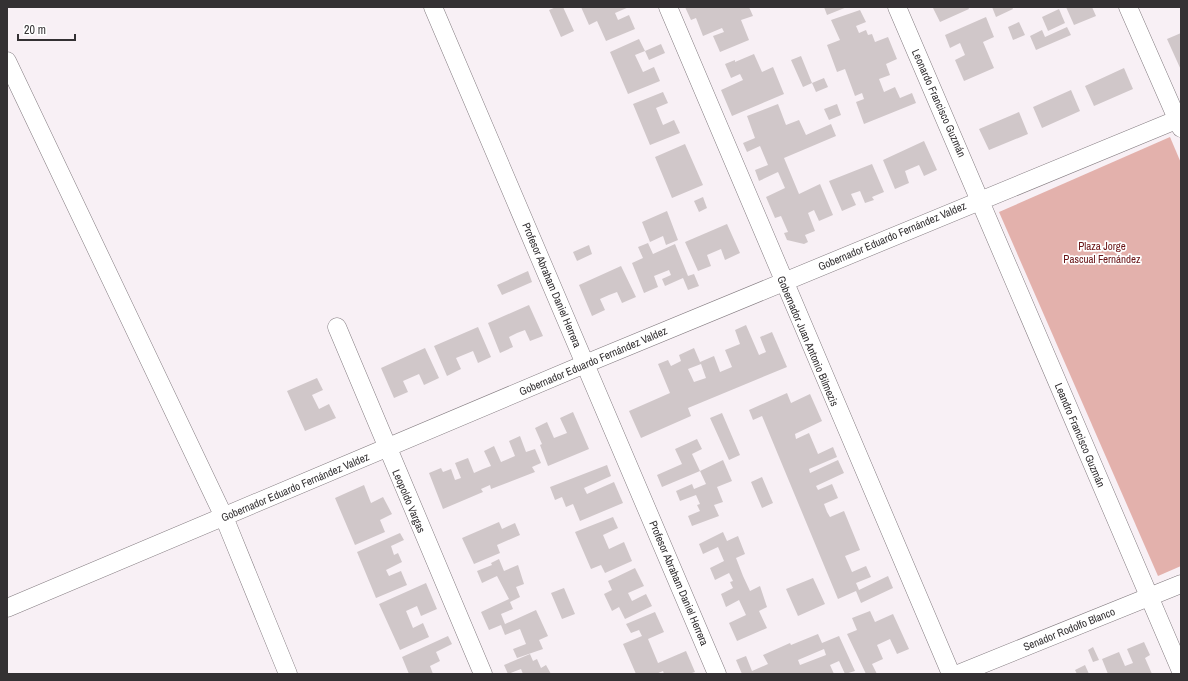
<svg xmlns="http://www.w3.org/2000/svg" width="1188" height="681" font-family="'Archivo Narrow',sans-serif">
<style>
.green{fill:#e3b1ac}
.building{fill:#d0c7c9;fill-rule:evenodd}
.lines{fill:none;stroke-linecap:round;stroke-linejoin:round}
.minor-casing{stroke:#847c81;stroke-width:19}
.minor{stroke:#fff;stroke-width:18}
.labels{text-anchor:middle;stroke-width:3.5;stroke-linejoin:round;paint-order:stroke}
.street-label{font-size:11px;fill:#343133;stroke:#fff}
.park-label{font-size:11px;fill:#681315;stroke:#fff}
</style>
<rect width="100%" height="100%" fill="#f8f0f5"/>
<path class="green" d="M1170,137L1181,163V566L1158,576L999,212Z"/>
<path class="building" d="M556,7H563L574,31L561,37L549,10Z
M581,7H629L615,13L618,20L629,15L635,29L606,41L597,21L589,25Z
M685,7H749L753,16L741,20L749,40L720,52L713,36L724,32L722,28L703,36L696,18L691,20Z
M824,7H847L827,15Z
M968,7L969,9L940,22L933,8Z
M992,7H1012L1013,9L996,17Z
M1066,7H1092L1096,16L1074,25Z
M1059,9L1065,23L1048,31L1042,17Z
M860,10L866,22L856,26L859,33L866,30L868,35L872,34L875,42L888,37L897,59L886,64L890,75L879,79L884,92L895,87L900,98L912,93L916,103L864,124L856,102L864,99L862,93L855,96L845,69L837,72L827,45L840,40L831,20Z
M986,17L994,37L983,42L994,68L964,81L955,60L965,55L960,43L950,48L945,35Z
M1019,22L1025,35L1013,40L1008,27Z
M1067,27L1071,35L1036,50L1030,36L1042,30L1045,37Z
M1181,33V70L1167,39Z
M639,39L645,51L635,55L643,72L654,67L660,81L628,94L610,52Z
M661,44L665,53L649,60L645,51Z
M754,54L762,72L773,67L784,94L732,116L721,90L743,80L740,74L731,78L725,64L735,60V62Z
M801,56L812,83L803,87L791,60Z
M1124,68L1133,89L1094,106L1085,86Z
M824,78L828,87L816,92L812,83Z
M1071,90L1080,111L1042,128L1033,107Z
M663,92L668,103L656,108L663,125L674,120L680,133L650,145L633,104Z
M778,104L786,125L799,120L806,135L831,124L836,136L784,158L799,194L820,184L833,215L819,221L814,210L808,213L815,231L805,235L808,242L804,244L787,240L784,233L788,232L781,216L775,218L766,197L785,188L778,172L759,181L755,170L768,165L760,146L747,152L743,143L755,138L747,116Z
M837,104L841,115L829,120L824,109Z
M1019,112L1028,134L989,150L979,129Z
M924,141L937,170L924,176L919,165L905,171L909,183L895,189L883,160Z
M685,144L703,185L672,198L655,157Z
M872,164L884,192L872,197L874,200L865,203L860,191L851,194L856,205L842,211L829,181Z
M703,197L707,208L699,212L694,201Z
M667,211L678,240L666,245L663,236L650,242L642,222Z
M727,224L740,253L725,260L721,249L707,255L711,266L698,271L685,242Z
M648,243L653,254L675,244L688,276L694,274L699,286L688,290L683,278L665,286L662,279L671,275L669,270L654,276L658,287L644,293L632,263L643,258L638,247Z
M589,245L592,254L577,261L573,252Z
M621,266L636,297L622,303L617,292L609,295L600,299L605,310L592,316L579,285Z
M528,271L532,282L502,295L497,285Z
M529,305L543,336L530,341L525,330L517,333L509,337L513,347L500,353L488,323Z
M746,325L759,355L766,352L760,337L772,332L787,367L688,408L691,416L641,438L629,411L670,393L658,364L668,360L671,366L681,361L679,355L694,348L700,362L714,356L720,372L732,367L725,350L740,344L735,330ZM701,364L706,378L694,382L688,369Z
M478,327L491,357L478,363L473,351L456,358L461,369L447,376L434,346Z
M425,348L439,378L424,385L419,374L403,381L408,392L394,398L381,368Z
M317,378L323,390L312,395L319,409L329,404L336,418L305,431L287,391Z
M787,393L791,403L810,394L822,421L795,434L796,439L809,433L818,454L833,447L837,457L809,469L810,473L838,460L844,473L816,486L818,490L832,484L838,498L824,504L827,512L830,517L844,511L860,550L845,556L852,572L866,566L871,577L856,583L859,590L888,576L893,588L861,603L856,591L838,599L762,416L753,420L749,410Z
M573,412L589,449L548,466L540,445L542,444L535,428L547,422L554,438L567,433L560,418Z
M722,413L740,455L729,460L710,418Z
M520,436L526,452L535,449L541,463L532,467L535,472L491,489L490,485L481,489L483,492L443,509L429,473L441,468L443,472L451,469L455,480L461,478L455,463L468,458L474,473L483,469L491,466L484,451L494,446L501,462L515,456L509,441Z
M697,439L702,449L692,454L700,471L662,487L657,475L682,464L675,449Z
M723,460L732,481L717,487L723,502L714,505L719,516L692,526L688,516L700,511L697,505L700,504L696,495L680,501L676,491L692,484L694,489L706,484L700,471Z
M607,465L611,476L584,488L587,494L614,482L623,503L580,521L573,504L566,507L562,497L555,500L550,487Z
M762,477L773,503L762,508L751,482Z
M364,485L371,503L383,497L392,514L380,520L385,532L355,545L335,498Z
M613,517L618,528L603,535L609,549L624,542L632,561L605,573L601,565L591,569L575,532Z
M499,522L502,529L515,523L520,535L497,545L500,553L474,564L462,538Z
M723,532L727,541L738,536L745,554L736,558L743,576L750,591L760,586L767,607L759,611L767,628L737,641L729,623L746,615L739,600L726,607L721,594L733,588L730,582L733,581L729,573L715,580L710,568L724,561L718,547L703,554L699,544Z
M400,533L404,540L391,546L394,555L398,553L402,562L386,570L389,576L401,571L407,585L376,598L357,552Z
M499,559L504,571L518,565L524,584L516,587L520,597L510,602L513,609L501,614L505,624L536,610L548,636L539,640L543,649L517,658L513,649L526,644L520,629L505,635L501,625L489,630L481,612L509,599L497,576L482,583L477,571L492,565L491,563Z
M635,568L644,586L628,593L632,601L646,594L652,606L625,619L619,607L612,611L604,594L612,590L608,581Z
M813,578L825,604L798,616L786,589Z
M426,583L437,609L421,616L417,606L406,611L413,628L423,623L429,637L400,650L379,604Z
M564,588L575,614L562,619L551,593Z
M870,611L875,622L893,614L909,649L897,654L890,639L877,645L883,659L872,664L877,674H866L847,634L857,630L852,618Z
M655,612L664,632L648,639L658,663L686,651L695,672L689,674H664L663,671L656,674H636L623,644L642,636L639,630L631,633L626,624Z
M818,634L822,643L839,636L855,671L845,674L839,661L830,665L834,674H742L736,660L746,656L752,671L768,664L763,655L790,643L791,645ZM824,649L826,655L800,665L798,660Z
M448,636L452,644L436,652L440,661L430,666L433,674H409L402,657Z
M1144,642L1150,655L1145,658L1152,674H1108L1102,659L1119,652L1125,666L1133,663L1127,649Z
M1093,647L1099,660L1093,662L1088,650Z
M530,654L533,661L537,659L541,668L546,665L551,674H523L521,669L508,674L504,665Z
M1085,665L1089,674H1077L1075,670Z"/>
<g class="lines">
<defs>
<path id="minor" d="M433,7L717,674
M668,7L951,674
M897,7L1181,671
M1128,7L1181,128
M7,61L224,517L288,674
M337,327L483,674
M7,608L585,364L1181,118
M958,674L1181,584"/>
</defs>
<use href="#minor" class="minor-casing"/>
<use href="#minor" class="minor"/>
</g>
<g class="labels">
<g class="street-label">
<text transform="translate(939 103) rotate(66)" y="4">Leonardo Francisco Guzmán</text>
<text transform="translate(892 236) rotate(-23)" y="4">Gobernador Eduardo Fernández Valdez</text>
<text transform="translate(552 285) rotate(67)" y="4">Profesor Abraham Daniel Herrera</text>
<text transform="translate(808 341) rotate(67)" y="4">Gobernador Juan Antonio Bilmezis</text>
<text transform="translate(593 361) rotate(-23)" y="4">Gobernador Eduardo Fernández Valdez</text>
<text transform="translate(1080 435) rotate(67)" y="4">Leandro Francisco Guzmán</text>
<text transform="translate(295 487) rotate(-23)" y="4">Gobernador Eduardo Fernández Valdez</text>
<text transform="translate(409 501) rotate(67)" y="4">Leopoldo Vargas</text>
<text transform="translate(679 583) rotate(67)" y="4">Profesor Abraham Daniel Herrera</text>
<text transform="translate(1069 629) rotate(-22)" y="4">Senador Rodolfo Blanco</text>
</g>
<g class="park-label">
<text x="1102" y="250">Plaza Jorge<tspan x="1102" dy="13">Pascual Fernández</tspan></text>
</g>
</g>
<rect width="1188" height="681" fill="none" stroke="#343133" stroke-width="16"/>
<path d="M18 34v6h57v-6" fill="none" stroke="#343133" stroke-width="2"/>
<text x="24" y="34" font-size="12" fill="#343133" stroke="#ffffff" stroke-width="3" paint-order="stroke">20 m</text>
</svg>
